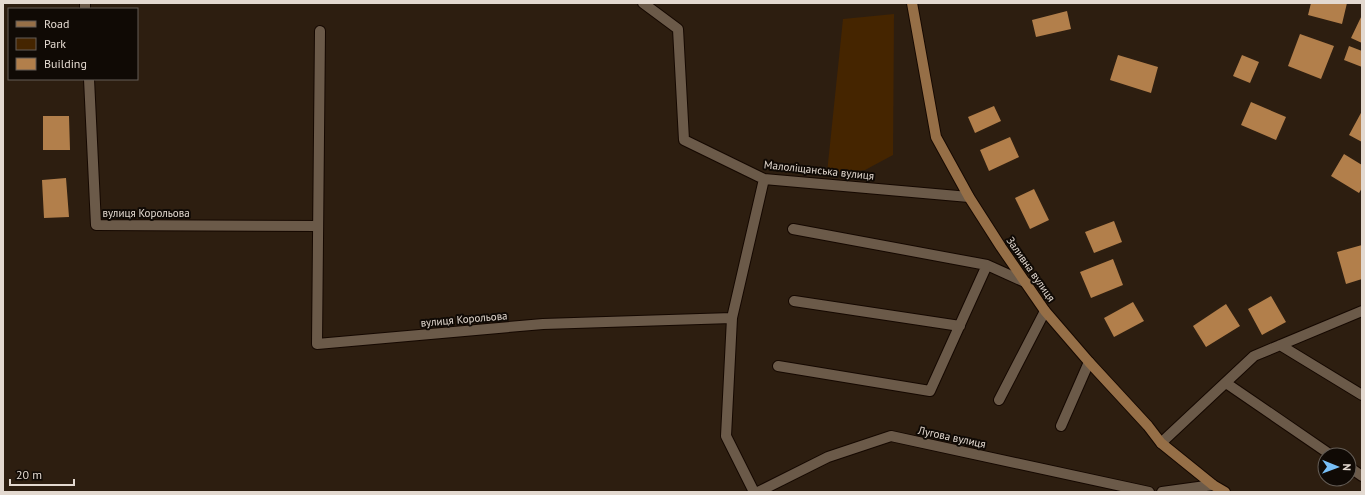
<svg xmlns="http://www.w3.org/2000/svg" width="1365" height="495" font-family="'PT Sans',sans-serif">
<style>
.green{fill:#452500}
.building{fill:#b27f4b}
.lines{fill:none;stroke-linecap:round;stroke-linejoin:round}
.lane-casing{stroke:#150800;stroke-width:12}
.street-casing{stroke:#150800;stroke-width:12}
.secondary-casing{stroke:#150800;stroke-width:12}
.lane{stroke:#6b5a49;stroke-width:10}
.street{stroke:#6b5a49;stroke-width:10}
.secondary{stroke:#966f47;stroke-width:10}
.labels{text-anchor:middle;stroke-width:4;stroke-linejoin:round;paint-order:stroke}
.street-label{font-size:11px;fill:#e3d9d0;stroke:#100a05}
</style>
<rect width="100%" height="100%" fill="#2d1e10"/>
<path class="green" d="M894,14L893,155L865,170L827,173L843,19Z"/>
<path class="building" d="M1311,3H1347L1342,24L1308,15Z
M1067,11L1071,29L1036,37L1032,20Z
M1362,15V43L1351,38Z
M1300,34L1334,46L1321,79L1288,66Z
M1349,46L1362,51V67L1344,60Z
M1118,55L1158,67L1151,93L1110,80Z
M1242,55L1259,62L1250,83L1233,76Z
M1251,102L1286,117L1276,140L1241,125Z
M994,106L1001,121L975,133L968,117Z
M1362,111V142L1349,135Z
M43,116H69L70,150H43Z
M1010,137L1019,157L989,171L980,150Z
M1344,154L1362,165V188L1359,193L1331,176Z
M66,178L69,217L44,218L42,180Z
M1034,189L1049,220L1030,229L1015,198Z
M1114,221L1122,242L1094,253L1085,232Z
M1362,245V279L1346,284L1337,252Z
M1113,259L1123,285L1091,298L1080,272Z
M1271,296L1286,322L1262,335L1248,309Z
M1133,302L1144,321L1114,337L1104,318Z
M1226,304L1240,326L1206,347L1193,326Z"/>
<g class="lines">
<defs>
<path id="lane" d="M793,229L987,265L1027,283
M794,301L960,326
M1280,345L1362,395
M778,366L930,391L987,265
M1226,383L1331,455
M999,400L1045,311
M1061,426L1089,362
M1161,443L1254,356L1362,311
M1349,467L1362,476"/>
<path id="street" d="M85,3V9
M643,3L678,29L684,140L764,179L969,197
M320,31L317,344L543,324L732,318
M89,79L96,225L318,226
M754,492L726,436L732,318L764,179
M758,492L828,457L891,436L1149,492
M1162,492L1213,485"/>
<path id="secondary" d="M912,3L936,137L969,197L1001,247L1045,311L1089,362L1148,426L1161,443L1213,485L1225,492"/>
</defs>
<use href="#lane" class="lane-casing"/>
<use href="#street" class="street-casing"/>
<use href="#secondary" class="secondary-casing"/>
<use href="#lane" class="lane"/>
<use href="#street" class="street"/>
<use href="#secondary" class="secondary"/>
</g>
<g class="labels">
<g class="street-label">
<text transform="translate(819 170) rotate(6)" y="4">Малоліщанська вулиця</text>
<text x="146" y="217">вулиця Корольова</text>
<text transform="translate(1031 269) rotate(55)" y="4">Заливна вулиця</text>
<text transform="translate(464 319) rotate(-5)" y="4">вулиця Корольова</text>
<text transform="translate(952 437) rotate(12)" y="4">Лугова вулиця</text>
</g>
</g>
<rect width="1365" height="495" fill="none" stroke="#e3d9d0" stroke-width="8"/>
<rect x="8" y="8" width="130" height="72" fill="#100a05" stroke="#645d56"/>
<rect x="16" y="21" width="20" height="6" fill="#966f47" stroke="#645d56"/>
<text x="44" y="28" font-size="12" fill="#e3d9d0">Road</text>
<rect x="16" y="38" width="20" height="12" fill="#452500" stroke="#645d56"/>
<text x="44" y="48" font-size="12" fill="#e3d9d0">Park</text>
<rect x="16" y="58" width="20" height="12" fill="#b27f4b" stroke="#645d56"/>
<text x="44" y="68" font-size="12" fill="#e3d9d0">Building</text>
<g transform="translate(1337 467) rotate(91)"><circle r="19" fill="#100a05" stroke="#645d56"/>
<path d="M0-3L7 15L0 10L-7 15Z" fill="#78bff7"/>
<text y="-6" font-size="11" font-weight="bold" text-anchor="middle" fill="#e3d9d0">N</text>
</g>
<path d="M10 479v6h64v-6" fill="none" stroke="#e3d9d0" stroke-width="2"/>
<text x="16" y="479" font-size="12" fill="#e3d9d0" stroke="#100a05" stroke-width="3" paint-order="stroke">20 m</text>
</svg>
